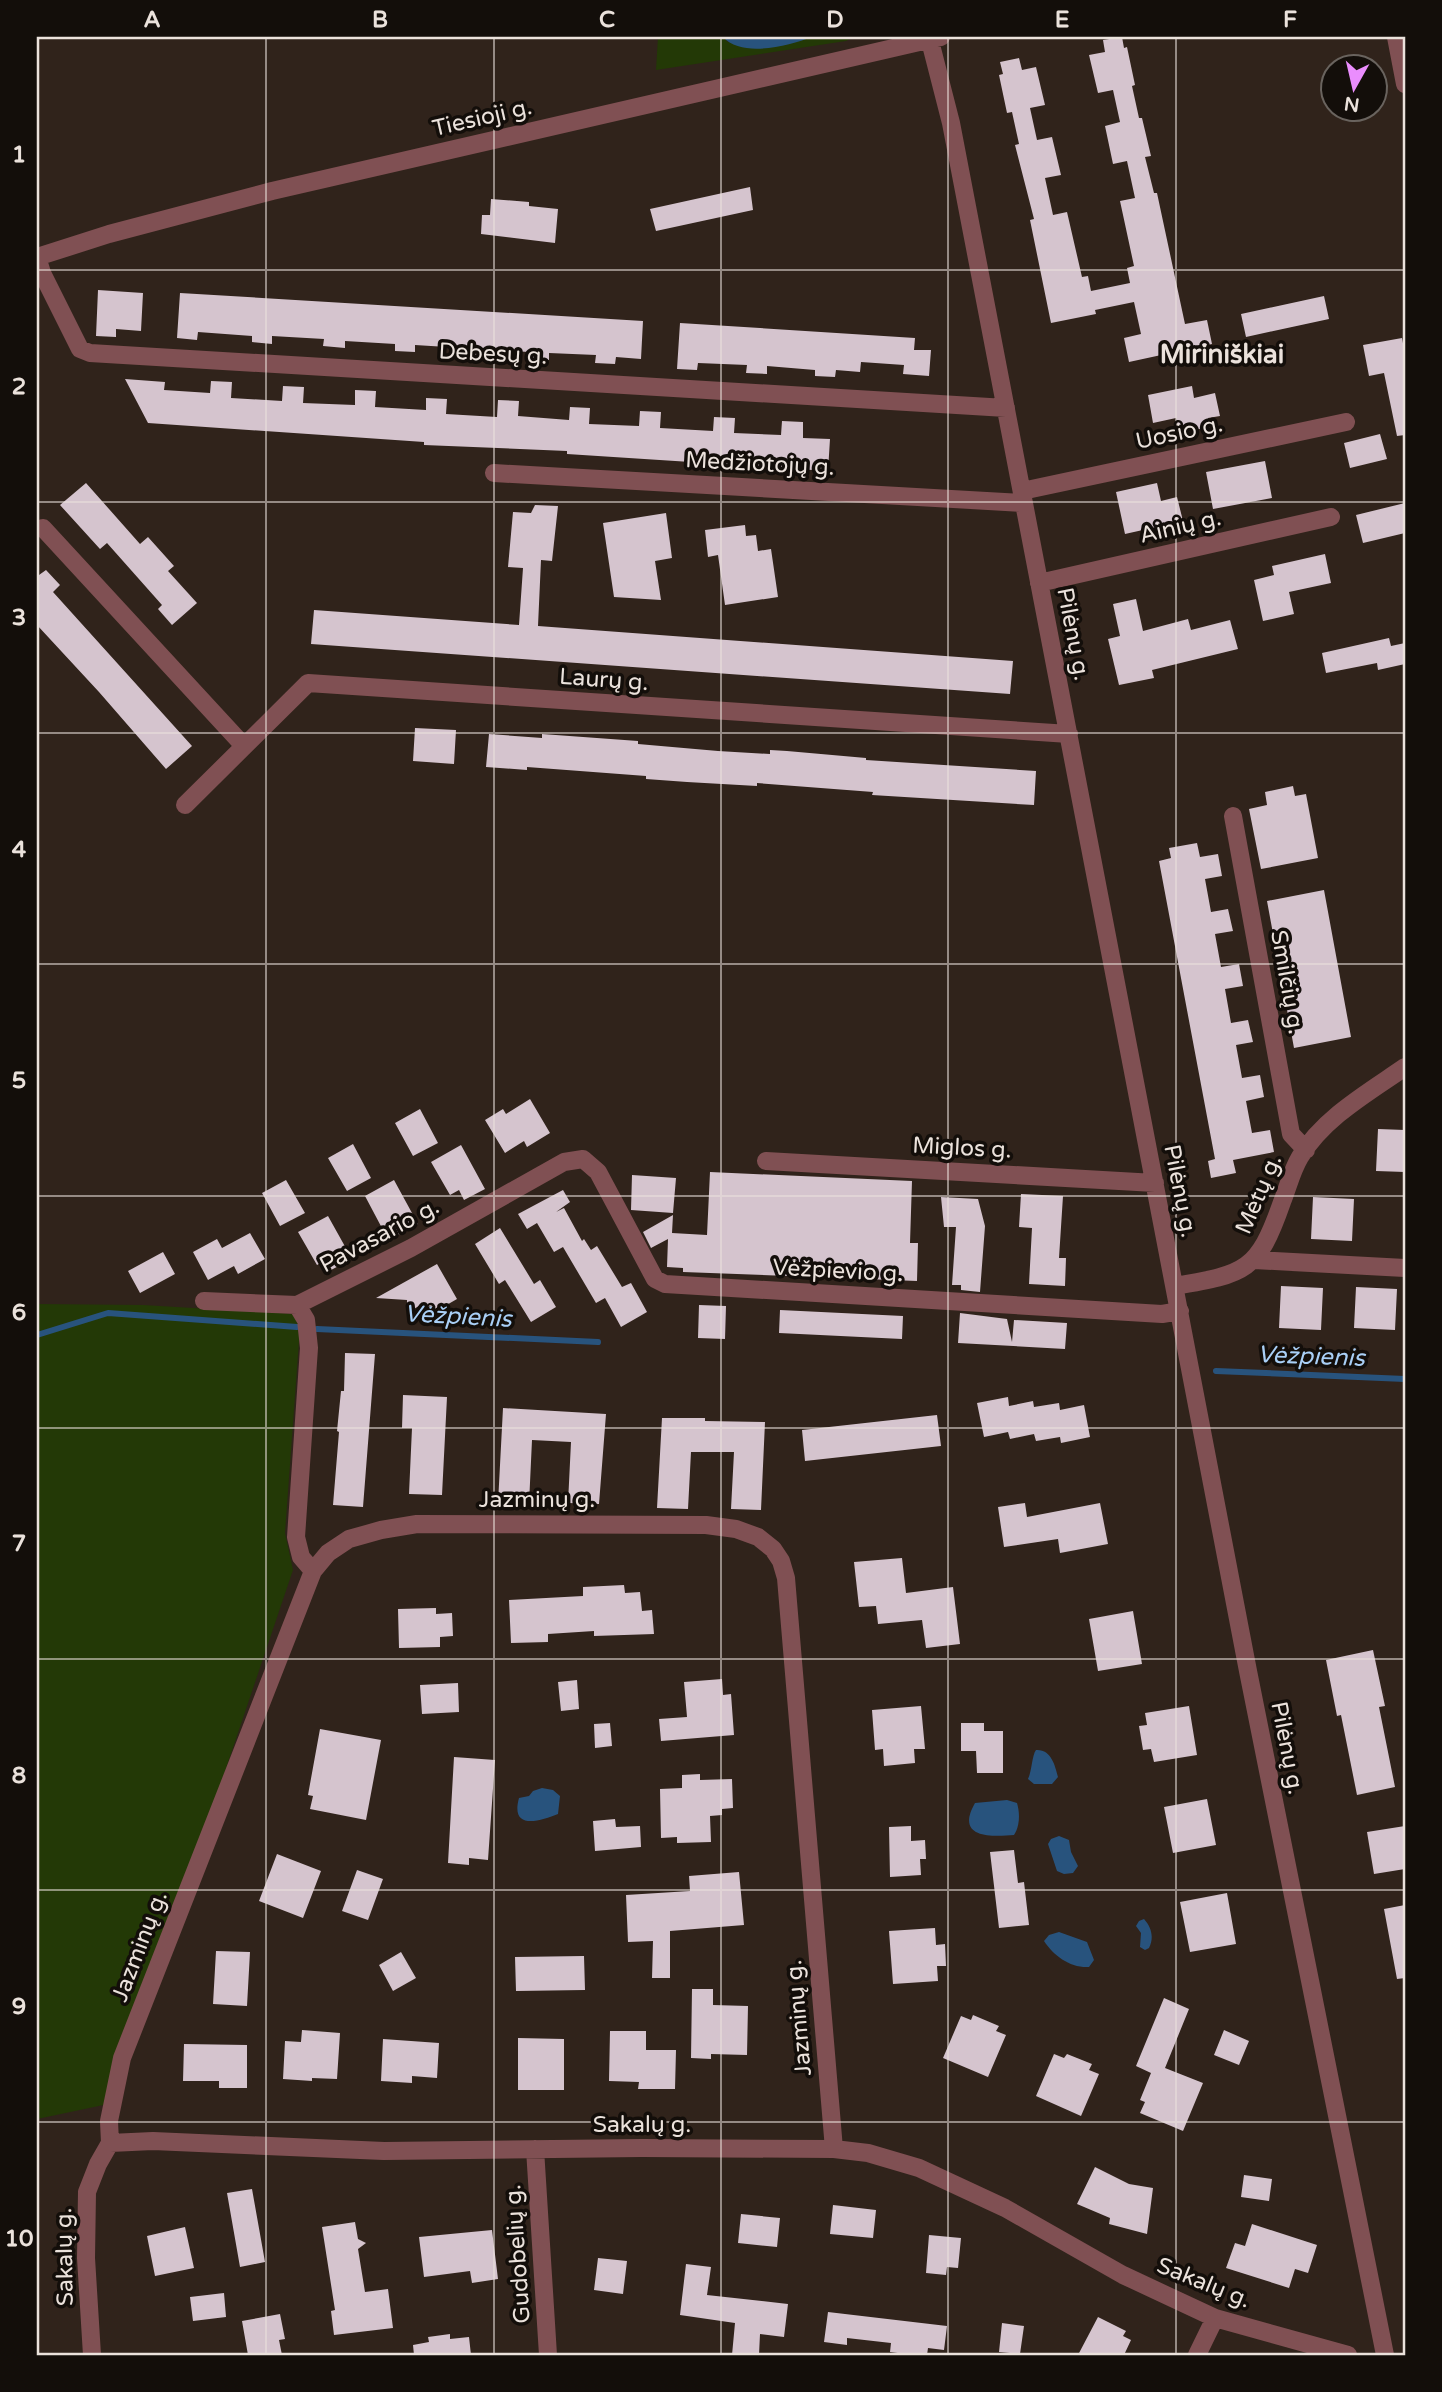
<svg xmlns="http://www.w3.org/2000/svg" width="1442" height="2392" font-family="'Varela Round',sans-serif">
<style>
.green{fill:#233906}
.water{fill:#28537d}
.lines{fill:none;stroke-linecap:round;stroke-linejoin:round}
.stream{stroke:#28537d;stroke-width:6}
.building{fill:#d5c4ce}
.minor{stroke:#805053;stroke-width:18}
.grid{fill:none;stroke:#ebe2dc;stroke-width:2;stroke-opacity:0.55}
.labels{text-anchor:middle;stroke-width:7;stroke-linejoin:round;paint-order:stroke}
.street-label{font-size:23px;fill:#ebe2dc;stroke:#130e0a}
.water-label{font-size:24px;font-style:italic;fill:#a9cff6;stroke:#130e0a}
.quarter-label{font-size:26px;font-weight:bold;fill:#ebe2dc;stroke:#130e0a}
.neatline{fill:none;stroke:#ebe2dc;stroke-width:2.5}
.grid-label{font-size:23px;text-anchor:middle;font-weight:bold;fill:#ebe2dc}
</style>
<rect width="100%" height="100%" fill="#30231b"/>
<path class="green" d="M658,37H723L728,42L763,48L812,37H854L846,41L656,70Z
M37,1304L143,1305L295,1314L299,1327V1341L285,1533L293,1570L113,2103L37,2119Z"/>
<path class="water" d="M723,37H812C788,46 742,58 723,37Z
M1036,1750C1051,1749 1055,1765 1058,1777L1052,1784H1034L1028,1779C1032,1770 1032,1755 1036,1750Z
M542,1788L553,1790L560,1796L558,1814C540,1821 510,1831 519,1798L529,1796L533,1791Z
M1007,1800L1017,1803C1020,1813 1020,1826 1014,1835C990,1837 955,1838 975,1803Z
M1059,1836L1069,1840L1071,1852L1078,1866L1073,1873L1064,1874L1057,1871L1048,1844L1051,1839Z
M1144,1919C1152,1928 1154,1938 1149,1948L1145,1950L1140,1947L1141,1933L1136,1926L1139,1921Z
M1059,1932L1087,1942L1094,1960L1089,1967C1070,1968 1054,1956 1044,1941L1049,1935Z"/>
<g class="lines">
<path class="stream" d="M317,1329L598,1342
M37,1335L108,1313L297,1327
M1216,1371L1405,1379"/>
</g>
<path class="building" d="M1122,37L1124,48L1127,47L1135,85L1132,86L1139,118H1142L1151,156L1145,157L1154,193H1157L1185,324L1207,320L1212,344L1129,362L1124,338L1141,334L1134,302L1095,310L1096,314L1051,323L1030,220L1034,219L1015,145L1019,144L1012,112L1007,113L999,75L1003,74L1000,62L1019,58L1022,70L1036,67L1045,105L1030,108L1037,140L1052,137L1061,175L1045,178L1053,215L1067,212L1082,277L1088,276L1091,291L1130,283L1127,268L1134,266L1120,201L1135,198L1127,161L1113,164L1105,126L1120,122L1113,90L1098,93L1089,55L1105,52L1103,40Z
M750,187L753,210L656,231L650,209Z
M491,199L529,202V206L558,209L555,243L481,234L482,215H490Z
M98,290L143,293L141,331L116,329V337L96,336Z
M180,293L643,321L641,359L616,357L615,364L595,363L596,355L549,353V360L529,359V352L483,349V356L463,355V348L415,345V352L395,351V344L345,341V348L323,346L324,339L272,336V344L252,342V336L198,332L197,340L177,338Z
M1324,296L1329,319L1246,337L1241,314Z
M680,323L915,338L914,350H931L929,376L903,374L904,365L861,362L860,372L836,370L835,377L815,376V370L767,366V374L746,373L747,365L698,363L697,370L677,369Z
M1402,338L1405,354V435L1397,436L1384,373L1369,376L1363,345Z
M125,379L165,382L164,390L210,393L211,381L232,382L231,398L282,401L283,386L304,387L303,403L355,405V390L376,391L375,407L426,410V398L447,399L446,414L497,417L498,400L519,401L518,416L569,420L570,407L590,408L589,424L639,426L640,411L661,412L660,428L713,431L714,417L735,418L734,433L781,435L782,421L803,422V438L830,439L828,471L567,454V451L424,445V442L148,423Z
M1192,386L1194,398L1215,393L1220,416L1208,418L1210,427L1179,433L1176,418L1153,423L1148,395Z
M1380,434L1387,459L1350,468L1344,443Z
M1265,461L1272,498L1213,509L1206,472Z
M86,483L140,544L148,537L174,566L168,571L197,603L172,625L158,609L162,605L107,543L100,549L60,505Z
M1157,483L1161,501L1177,497L1183,521L1125,534L1116,492Z
M1405,503V533L1363,543L1356,515Z
M535,505L558,506L552,561L541,560L538,626L1013,661L1010,694L311,644L314,610L519,625L523,568L508,567L513,512L531,513Z
M666,513L672,558L655,561L661,600L614,597L603,523Z
M745,525L746,536L756,535L758,551L771,549L778,597L725,605L718,555L708,557L705,530Z
M1325,554L1331,583L1289,592L1294,614L1263,621L1254,580L1274,575L1272,566Z
M46,570L60,585L53,592L192,746L166,769L99,692L37,625V573L39,575Z
M1136,599L1143,631L1188,619L1191,630L1230,620L1238,649L1152,670L1154,678L1119,685L1108,639L1120,636L1113,604Z
M1389,638L1391,646L1405,643V664L1378,670L1377,663L1326,673L1322,653Z
M415,728L456,730L454,764L413,761Z
M489,734L542,738V734L638,741V744L718,751L770,754V750L787,751L866,758V760L1036,771L1034,805L872,795L873,792L757,783V786L687,782L646,779V776L527,767V770L486,767Z
M1293,786L1295,796L1306,794L1318,858L1261,869L1249,809L1267,805L1265,792Z
M1197,843L1200,857L1218,854L1222,876L1205,879L1211,912L1228,909L1233,931L1215,934L1221,967L1239,964L1243,986L1225,989L1231,1023L1248,1020L1253,1042L1236,1045L1242,1078L1260,1075L1264,1097L1246,1101L1252,1133L1270,1130L1274,1152L1233,1160L1236,1173L1211,1178L1208,1161L1215,1159L1159,861L1171,858L1169,848Z
M1324,890L1351,1037L1294,1048L1267,901Z
M530,1099L550,1133L527,1147L524,1141L505,1153L485,1120L503,1109L506,1114Z
M420,1109L438,1143L413,1156L395,1123Z
M1378,1129L1405,1130V1172L1376,1171Z
M353,1144L371,1178L347,1191L328,1158Z
M461,1145L485,1189L464,1200L459,1190L450,1195L431,1162Z
M710,1172L912,1181L910,1243H918L917,1281L683,1272V1268L667,1267L668,1239L651,1248L643,1232L673,1215L672,1233L707,1235Z
M632,1175L676,1178L673,1213L631,1210Z
M286,1180L305,1213L280,1226L262,1193Z
M394,1180L418,1224L398,1235L392,1225L383,1230L365,1196Z
M563,1190L570,1202L556,1212L564,1208L582,1241L584,1239L591,1250L597,1246L622,1287L631,1283L647,1312L621,1327L605,1298L596,1303L563,1247L554,1252L537,1223L527,1229L518,1214Z
M1021,1194L1063,1196L1059,1258H1066L1065,1286L1029,1284L1032,1228L1019,1227Z
M941,1197L978,1199L985,1226L980,1292L961,1290V1285H952L956,1227H944Z
M1313,1197L1354,1199L1352,1241L1311,1239Z
M328,1216L352,1259L331,1270L326,1260L317,1265L298,1232Z
M500,1228L534,1284L540,1280L556,1307L531,1322L505,1280L499,1284L475,1244Z
M250,1233L265,1259L238,1274L234,1266L208,1280L193,1252L217,1239L222,1248Z
M163,1252L175,1274L140,1293L128,1271Z
M437,1264L457,1299L431,1314L424,1303L407,1313V1300L376,1298Z
M1281,1286L1323,1288L1321,1330L1279,1328Z
M1356,1287L1397,1289L1395,1330L1354,1328Z
M699,1305L726,1306L725,1339L698,1338Z
M780,1310L903,1316L902,1339L779,1333Z
M960,1313L1007,1319L1012,1342L1014,1320L1067,1323L1065,1349L958,1343Z
M345,1353L375,1354L363,1507L333,1505L339,1432L337,1431L341,1391H344Z
M403,1395L447,1397L442,1495L409,1494L412,1428H402Z
M1008,1397L1009,1406L1033,1401L1034,1407L1059,1403L1060,1410L1084,1405L1090,1437L1061,1443L1060,1437L1036,1441L1034,1434L1010,1439L1008,1432L984,1437L977,1403Z
M503,1408L606,1414L599,1504L568,1503L571,1442L532,1440L529,1504L498,1503Z
M937,1415L941,1446L805,1461L802,1430Z
M662,1418H705V1421L765,1422L761,1510L731,1509L734,1452H691L688,1509L657,1508Z
M1025,1503L1027,1517L1100,1503L1108,1544L1060,1553L1058,1539L1004,1547L998,1507Z
M902,1558L906,1593L953,1587L960,1644L926,1648L922,1620L878,1624L876,1606L859,1607L854,1562Z
M624,1585L625,1593L640,1592L642,1611L652,1610L654,1634L594,1636V1631L548,1634V1642L511,1643L509,1600L583,1596V1587Z
M436,1608V1614L452,1613L453,1636L440,1637V1647L399,1648L398,1609Z
M1133,1611L1142,1664L1098,1671L1089,1619Z
M1373,1650L1385,1706L1379,1707L1395,1787L1357,1795L1341,1715L1337,1716L1326,1660Z
M722,1679L723,1695L731,1694L734,1735L661,1741L659,1719L687,1717L684,1682Z
M577,1680L579,1709L561,1711L558,1682Z
M458,1683L459,1712L422,1714L420,1685Z
M921,1706L925,1749H914L915,1763L884,1766L883,1749L875,1750L872,1710Z
M1189,1706L1197,1755L1154,1762L1151,1749L1143,1750L1139,1726L1147,1725L1145,1713Z
M610,1723L612,1746L595,1748L594,1724Z
M961,1723H984V1731H1003V1773H977L976,1751H961Z
M320,1729L381,1740L366,1820L310,1809L313,1796L308,1795Z
M454,1757L495,1760L488,1860L469,1858V1865L448,1863Z
M700,1774V1780L732,1779L733,1808L722,1809V1815L710,1816L711,1842L677,1843V1837L661,1838L660,1789L682,1788V1775Z
M1207,1799L1216,1845L1173,1853L1164,1807Z
M615,1819L616,1827L640,1826L641,1847L595,1851L593,1821Z
M911,1826V1841L925,1840L926,1859H920L921,1875L890,1877L889,1827Z
M1405,1826V1869L1374,1874L1367,1832Z
M1014,1850L1018,1883L1024,1882L1029,1925L999,1928L990,1852Z
M277,1854L321,1871L303,1918L259,1901Z
M357,1870L383,1879L368,1920L342,1911Z
M739,1872L744,1925L670,1931V1978H652L653,1941L628,1942L626,1895L690,1891L689,1876Z
M1227,1893L1236,1944L1190,1952L1180,1902Z
M1405,1905V1978L1397,1979L1384,1909Z
M935,1928L936,1945L945,1944L946,1966H937L938,1981L893,1984L889,1931Z
M216,1951L250,1952L247,2006L213,2004Z
M401,1952L416,1978L393,1991L379,1965Z
M584,1956L585,1990L516,1991L515,1957Z
M692,1989H713V2005L748,2006L747,2055L711,2054V2059L691,2058Z
M1164,1998L1189,2009L1165,2068L1203,2083L1183,2131L1140,2113L1145,2102L1140,2100L1151,2073L1136,2066Z
M973,2015L999,2026L996,2031L1006,2035L988,2077L943,2058L961,2016L971,2020Z
M302,2030L340,2033L337,2079L312,2078V2081L283,2079L285,2041L301,2042Z
M1224,2030L1249,2041L1239,2065L1214,2055Z
M610,2031H646V2050H676L675,2089H638L639,2082L609,2081Z
M518,2038L564,2039V2090H518Z
M383,2039L439,2043L437,2078L412,2076V2083L381,2081Z
M184,2044L247,2045V2088H219V2081H183Z
M1054,2054L1064,2058L1067,2054L1092,2064L1089,2070L1099,2074L1081,2116L1036,2096Z
M1095,2167L1129,2184L1153,2188L1147,2234L1109,2224L1110,2218L1077,2204Z
M1244,2175L1272,2179L1269,2201L1241,2197Z
M252,2189L265,2262L240,2267L227,2193Z
M833,2205L876,2210L873,2238L830,2234Z
M741,2214L780,2218L777,2247L738,2243Z
M355,2222L358,2239L366,2243L358,2249L365,2292L388,2289L393,2328L334,2335L331,2311L335,2310L322,2227Z
M1252,2224L1317,2245L1308,2273L1295,2269L1289,2288L1226,2268L1235,2243L1245,2246Z
M185,2227L194,2268L155,2276L147,2236Z
M492,2230L498,2279L472,2283L470,2271L424,2277L419,2237Z
M929,2235L961,2238L958,2268L947,2267L946,2275L926,2273Z
M598,2258L627,2261L623,2294L594,2290Z
M686,2264L711,2267L707,2295L788,2304L784,2337L760,2334L759,2355H732L735,2323L680,2315Z
M224,2293L226,2317L193,2321L190,2297Z
M828,2312L947,2326L944,2350L928,2348L927,2355H913L890,2352L891,2343L847,2338V2345L824,2342Z
M280,2314L285,2339L279,2340L282,2355H248L242,2321Z
M1098,2317L1126,2331L1123,2336L1131,2340L1124,2355H1078Z
M1002,2323L1024,2326L1020,2354L999,2352Z
M450,2334V2339L469,2337L471,2355H414L413,2345L429,2342L428,2337Z"/>
<g class="lines">
<path class="minor" d="M929,37L951,123L1248,1671L1385,2355
M1396,37L1405,84
M37,257L42,273L80,349L90,353L1006,408
M37,257L109,234L272,191L941,37
M494,473L1024,503
M1022,491L1346,422
M43,528L244,746
M1039,583L1331,517
M185,805L308,683L1069,734
M1233,816L1291,1134L1306,1150
M766,1161L1155,1183
M1254,1260L1405,1268
M1175,1286C1246,1274 1258,1271 1282,1202C1288,1187 1292,1170 1300,1157C1323,1118 1369,1092 1405,1067
M204,1301L297,1305L411,1248L564,1162L583,1159L598,1172L655,1279L665,1284L1162,1314L1180,1311
M297,1305L306,1320L309,1348L296,1537L301,1557L313,1571
M110,2143L109,2121L122,2058L313,1571L328,1553L349,1539L381,1530L417,1524L706,1525L736,1529L758,1537L773,1549L781,1561L786,1578L834,2149
M535,2149L548,2355
M92,2355L86,2258L87,2192L98,2164L110,2143L153,2141L384,2151L642,2148L834,2149L868,2153L919,2168L1005,2208L1123,2275L1215,2318L1348,2355
M1197,2355L1215,2318"/>
</g>
<path class="grid" d="M266,37V2355M494,37V2355M721,37V2355M948,37V2355M1176,37V2355M37,270H1405M37,502H1405M37,733H1405M37,964H1405M37,1196H1405M37,1428H1405M37,1659H1405M37,1890H1405M37,2122H1405"/>
<g class="labels">
<g class="street-label">
<text transform="translate(482 117) rotate(-13)" y="8">Tiesioji g.</text>
<text transform="translate(493 353) rotate(3)" y="8">Debesų g.</text>
<text transform="translate(1179 432) rotate(-12)" y="8">Uosio g.</text>
<text transform="translate(760 463) rotate(3)" y="8">Medžiotojų g.</text>
<text transform="translate(1180 526) rotate(-13)" y="8">Ainių g.</text>
<text transform="translate(1074 634) rotate(79)" y="8">Pilėnų g.</text>
<text transform="translate(604 679) rotate(4)" y="8">Laurų g.</text>
<text transform="translate(1288 982) rotate(80)" y="8">Smilčių g.</text>
<text transform="translate(962 1147) rotate(3)" y="8">Miglos g.</text>
<text transform="translate(1181 1191) rotate(79)" y="8">Pilėnų g.</text>
<text transform="translate(1258 1194) rotate(-67)" y="8">Mėtų g.</text>
<text transform="translate(379 1235) rotate(-28)" y="8">Pavasario g.</text>
<text transform="translate(838 1270) rotate(3)" y="8">Vėžpievio g.</text>
<text x="537" y="1507">Jazminų g.</text>
<text transform="translate(1288 1748) rotate(79)" y="8">Pilėnų g.</text>
<text transform="translate(139 1946) rotate(-69)" y="8">Jazminų g.</text>
<text transform="translate(798 2018) rotate(-95)" y="8">Jazminų g.</text>
<text x="642" y="2132">Sakalų g.</text>
<text transform="translate(517 2254) rotate(-94)" y="8">Gudobelių g.</text>
<text transform="translate(64 2257) rotate(-91)" y="8">Sakalų g.</text>
<text transform="translate(1204 2282) rotate(22)" y="8">Sakalų g.</text>
</g>
<g class="water-label">
<text transform="translate(458 1316) rotate(3)" y="8">Vėžpienis</text>
<text transform="translate(1311 1356) rotate(2)" y="8">Vėžpienis</text>
</g>
<g class="quarter-label">
<text x="1222" y="363">Miriniškiai</text>
</g>
</g>
<rect width="1442" height="2392" fill="none" stroke="#130e0a" stroke-width="77"/>
<g transform="translate(1354 88) rotate(188)"><circle r="33" fill="#130e0a" stroke="#69635e" stroke-width="2"/>
<path d="M0-5L12 26L0 18L-12 26Z" fill="#ea8dfd"/>
<text y="-10" font-size="19" font-weight="bold" text-anchor="middle" fill="#ebe2dc">N</text>
</g>
<rect x="38" y="38" width="1366" height="2316" class="neatline"/>
<g class="grid-label">
<text x="152" y="27">A</text>
<text x="380" y="27">B</text>
<text x="607" y="27">C</text>
<text x="835" y="27">D</text>
<text x="1062" y="27">E</text>
<text x="1290" y="27">F</text>
<text x="19" y="162">1</text>
<text x="19" y="394">2</text>
<text x="19" y="625">3</text>
<text x="19" y="857">4</text>
<text x="19" y="1088">5</text>
<text x="19" y="1320">6</text>
<text x="19" y="1551">7</text>
<text x="19" y="1783">8</text>
<text x="19" y="2014">9</text>
<text x="19" y="2246">10</text>
</g>
</svg>
